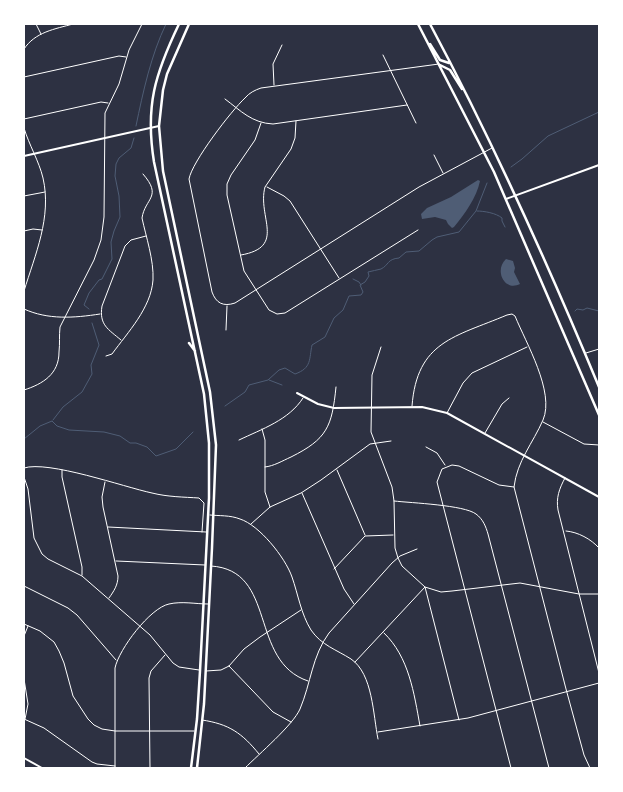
<svg xmlns="http://www.w3.org/2000/svg" width="623" height="792" font-family="'PT Sans Narrow',sans-serif">
<style>
.water{fill:#4f5d75}
.lines{fill:none;stroke-linecap:round;stroke-linejoin:round}
.stream{stroke:#4f5d75;stroke-width:1}
.minor{stroke:#fff;stroke-width:1}
.tertiary{stroke:#fff;stroke-width:2}
.primary{stroke:#fff;stroke-width:2.5}
</style>
<rect width="100%" height="100%" fill="#2d3142"/>
<path class="water" d="M478,180L480,181C477,197 464,215 454,227L452,228L448,224L446,220L435,217L422,219L421,214L427,208L451,197Z
M506,259L513,261L515,268L514,272L520,284C504,292 494,270 506,259Z"/>
<g class="lines">
<path class="stream" d="M136,126C143,92 151,55 166,24
M511,167L522,159L548,136L599,112
M477,211C484,211 496,213 502,218V221L505,227
M353,279L359,282L361,285
M89,309L84,305L89,293L99,280L102,279L112,259L111,242L114,231L120,217L119,196L115,176L116,164L119,158L131,148L134,138
M575,311L577,309L583,310L587,308L599,311
M269,380L282,385
M225,406L245,392L249,385L268,380L279,370L285,368L295,374C312,368 309,359 312,345L325,337L334,318L343,310L349,296L361,295L363,292L360,285L365,282L369,276L368,272C372,271 377,270 381,269C389,265 387,259 399,258L406,252L419,251L432,240L437,237L459,232L476,211L487,183
M53,420L63,407L82,392L92,374L91,365L99,345L92,323
M24,439L40,426L52,421L57,426L69,430L104,432L120,436L130,443H136L147,447L156,456L176,449L193,432"/>
<path class="minor" d="M36,24L41,34
M24,49C35,32 55,29 73,24
M383,55L416,123
M439,64L261,88C255,90 249,93 245,98C231,111 192,162 189,179L212,292C216,303 223,307 235,303L419,187L492,148
M24,77L119,56L126,57
M274,85L273,64L282,45
M225,99C241,111 252,123 273,124L407,105
M24,119L101,102L108,103
M261,123L255,140L231,175L227,184V195L244,271L269,310L277,314L285,313L418,230
M24,128C29,145 39,161 43,178C52,217 35,255 24,291
M434,155L443,173
M267,187L284,196L290,201L339,278
M24,196L45,192
M24,231L33,229L42,230
M241,255C287,247 257,217 265,187L291,149L295,138L296,121
M24,309C48,320 74,318 100,314
M226,330L227,306
M121,340C108,329 99,325 102,306L125,246L131,240L146,236
M381,347L372,375L371,432L392,487L394,501L395,548L398,558L402,566L425,587L459,720
M586,353L599,349
M106,356L112,354C128,332 151,308 153,280C154,260 146,237 142,218C145,198 163,197 143,174
M24,390C43,384 59,374 59,352C60,343 59,336 60,327L94,260L101,240L104,217L105,113L119,84L129,50L142,24
M412,406C417,341 455,337 507,315L512,314L515,316C526,343 555,392 543,420C533,443 517,461 514,487L566,689L584,755L590,768
M447,413L463,383L472,373L527,347
M543,422L584,444L599,445
M262,429L265,440V492L270,507
M485,433L502,404L509,398
M239,440C262,429 289,420 303,398
M426,447L437,453L445,465
M265,467C274,466 282,461 291,457C327,439 332,427 336,387
M24,468C48,460 124,487 152,493C168,497 184,497 199,498L204,503L202,532
M62,470V477L82,567V575
M337,470L365,535
M24,477L28,489L34,538L42,554L48,559L82,576L150,635L173,663L179,667L199,670
M565,478C559,489 556,498 558,510L599,673
M105,482L102,497L103,507L118,576C118,585 114,591 109,598
M302,493L344,589L354,604
M394,501C412,503 464,505 476,514C483,519 486,527 488,534L549,768
M210,515C219,516 230,515 240,519C259,525 285,557 292,577C298,594 301,614 311,630C321,645 337,650 351,659C373,674 373,715 378,739
M251,524L270,507L301,493L321,480L370,444L391,441
M108,527L206,532
M566,531C578,532 591,539 599,548
M116,561L205,565
M211,566C278,570 248,661 308,681
M334,569L365,536L393,535
M24,586L68,608L77,615L116,660
M24,624L40,631L54,642L59,651L64,663L73,696L88,719L94,725L102,729L115,731H194
M384,633C409,657 414,693 420,726
M24,636L28,626
M355,662L425,587L441,592L452,591L520,583L579,594H599
M229,666L273,712L291,722
M206,671L221,670L229,666L244,649L260,637L301,610
M24,679L28,704L25,719
M24,719L44,728L92,762L97,764L115,766
M202,720C229,724 242,733 259,754
M378,732L468,718L599,683
M115,768V668C119,649 150,608 169,604C182,601 196,604 208,604
M150,768L149,678L151,671L165,655
M245,768C259,754 293,725 300,709C311,683 312,656 329,633L392,563L400,556L417,549
M511,768L437,482L442,469L452,465L459,466L499,485L514,487"/>
<path class="tertiary" d="M24,156L159,126
M506,199L599,165
M297,393L318,404L334,408L422,407L447,413L599,497
M24,758L42,768"/>
<path class="primary" d="M179,24C155,74 145,106 154,162L204,394L209,443V498L200,671L197,719L191,768
M189,24L167,74L163,90L159,126L163,171L210,392L216,445L212,548L204,704L197,768
M418,24L494,172L599,415
M430,24C493,142 548,264 599,387
M430,44L440,60L449,63
M440,65L450,70L462,89
M189,343L195,351"/>
</g>
<rect width="623" height="792" fill="none" stroke="#ffffff" stroke-width="50"/>
</svg>
